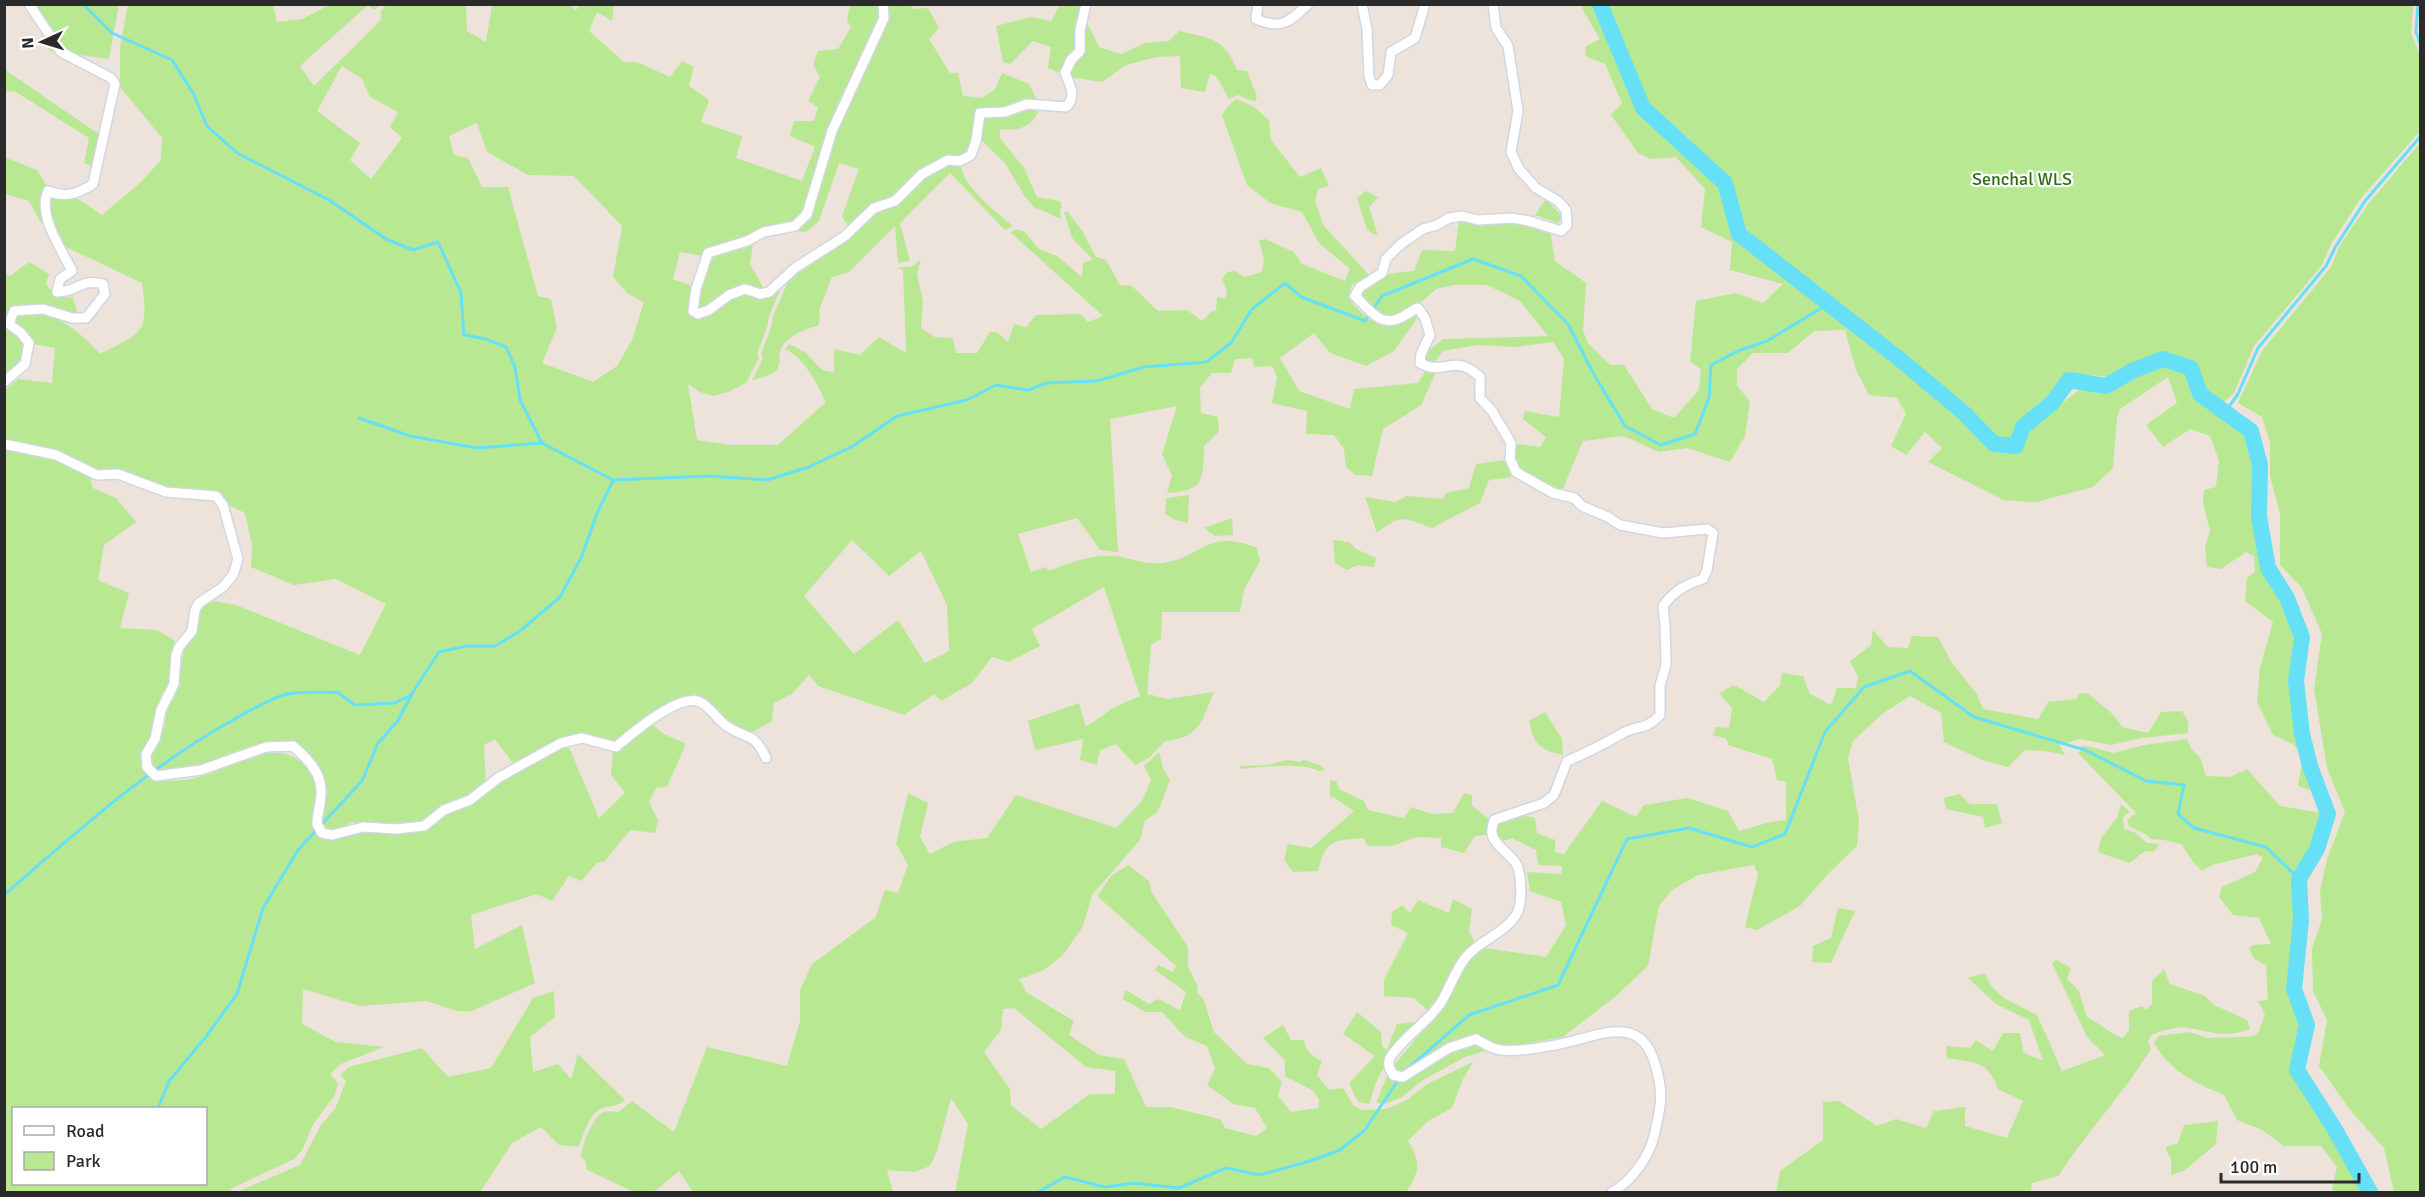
<svg xmlns="http://www.w3.org/2000/svg" width="2425" height="1197" font-family="Signika,sans-serif">
<rect width="100%" height="100%" fill="#ede3db"/>
<g fill="#b9e893" fill-rule="evenodd">
<path d="M128,4L273,5L277,22L302,19L329,5H379L375,10L368,5L300,66L314,86L381,20V11L386,5H466L467,31L486,42L492,5H569L576,10L579,5H614L612,21L597,12L589,31L624,62H637L670,77L682,61L694,67L689,86L709,100L701,122L742,136L736,158L802,181L815,147L790,136L794,121H814L818,107L808,101L820,77L813,64L818,51L838,49L851,27L847,20L850,5H880V18L804,213L790,224L755,233L703,256L680,252L673,279L695,287L689,311L695,319C714,315 728,293 747,292C751,292 757,295 761,296L780,284L781,288L769,316L767,328L757,354L759,358L746,383L728,392L713,396L700,392L688,384L697,440L730,445H778L826,402C817,384 804,357 785,349L789,344L805,352L822,370L834,372V349L860,355L879,337L906,353L903,270L896,268L913,266L921,259L917,274L923,301L921,328L935,337L953,338L956,353H977L990,332H997L1008,342L1014,324L1026,327L1036,315L1080,314L1088,322L1103,316L1010,232L1017,229L1025,232L1039,249L1057,256L1082,277L1083,263L1093,260L1072,238L1064,212H1068L1083,232L1096,257L1106,260L1120,285L1132,286L1158,311L1187,310L1202,321L1211,312L1216,311L1217,297L1225,299L1227,290L1222,279L1227,272L1235,271L1244,277L1262,272L1264,259L1259,241L1265,239L1294,252L1302,264L1345,281L1350,269L1319,243L1302,212L1270,203L1247,185L1222,115L1231,103L1237,99L1254,107L1269,120L1271,140L1300,177L1321,168L1329,186L1318,189L1315,202L1324,226L1369,275L1352,285L1348,297C1358,312 1380,333 1400,323C1405,320 1410,315 1416,312L1420,314L1394,351L1366,366L1330,353L1314,333L1280,358L1299,391L1350,409L1354,389L1418,383L1425,372H1436L1421,405L1383,429L1372,476L1355,475L1346,467L1344,449L1334,435L1306,434L1307,411L1272,403L1277,377L1272,366L1254,367L1252,358L1235,359L1231,373H1212L1200,388L1201,413L1218,417L1219,431L1204,446C1203,479 1205,491 1167,493L1172,476L1162,454L1177,406L1110,419L1118,552L1100,550L1077,518L1018,534L1031,572L1046,567L1049,571C1071,562 1091,554 1116,556C1131,558 1145,565 1161,563C1201,559 1207,527 1257,548L1260,561L1244,590L1240,612H1162L1161,639L1151,645L1147,694L1168,699L1214,692C1201,722 1201,737 1165,741L1149,758L1135,765L1116,744L1100,750L1097,765L1080,760L1083,739L1035,750L1028,721L1079,703L1086,727L1113,708L1140,696L1104,587L1032,629L1040,646L1009,662L992,657L972,683L941,701L934,694L904,715L818,686L809,675L793,693L774,703L772,721L751,733L729,725L694,693L646,718L618,741L565,739L544,746L514,765L495,739L484,745L486,783L467,799L421,823L376,826L353,822L329,832L323,830L317,820L326,791L323,778L287,744L250,747L235,755L196,768L158,774L150,765L152,752L165,725L166,709L178,684L184,648L195,635L202,607L212,601L236,605L360,655L386,604L336,579L294,585L251,567L252,545L245,513L227,504L222,494L212,491H187L150,484L99,470L5,439V390L18,379L52,383L55,348L33,344L28,332L15,321L17,314C53,308 77,329 100,354C143,332 149,333 142,283L66,247L55,230L49,212L50,195L78,199L102,215L141,182L161,160L162,138L120,87V47ZM342,66L362,79L370,97L398,112L390,127L402,138L371,179L350,160L360,143L317,111ZM477,123L487,152L528,175L574,176L622,226L613,277L628,294L644,302L632,340L617,366L593,382L542,363L557,328L551,299L538,296L508,187H482L468,158L454,155L449,136ZM852,540L889,576L921,551L947,605L949,651L925,663L898,620L854,654L804,596Z"/>
<polygon points="28,5 119,5 109,59 50,51"/>
<polygon points="887,5 911,5 912,9 928,8 939,28 929,39 950,73 958,73 963,96 982,98 995,89 1002,73 1029,84 1038,102 1003,111 977,112 974,142 968,154 958,159 945,159 893,200 848,226 842,216 859,169 839,163 819,221 806,232 785,230 799,225 835,131 887,19"/>
<polygon points="1060,5 1083,5 1080,8 1077,50 1062,74 1048,68 1051,47 1033,41 1010,64 1003,62 996,26 1031,17 1051,21"/>
<path d="M1580,5H1598L1641,109L1722,184L1738,236L1964,416L1993,447L2018,448L2029,429L2079,390L2107,391L2136,373L2164,361L2189,370L2197,395L2248,432L2257,466L2256,518L2266,570L2285,600L2299,637L2294,681L2298,735L2316,792L2298,786L2303,757L2294,745L2273,735L2257,702L2260,668L2273,622L2245,601L2247,578L2255,571L2254,556L2246,552L2221,569L2207,567L2205,547L2210,531L2203,503L2204,490L2216,487L2219,461L2210,436L2190,429L2163,447L2146,425L2177,403L2168,377L2120,409L2117,418L2113,468L2093,487L2036,502L2003,500L1928,462L1942,448L1925,432L1906,455L1891,446L1906,414L1897,398L1869,395L1856,370L1845,330L1814,331L1788,353H1753L1737,369V385L1750,402L1745,436L1730,462L1687,448L1659,452L1623,436L1583,441L1562,491L1553,489L1519,470L1514,457L1517,444L1540,447L1546,437L1523,419L1525,411L1559,417L1564,359L1553,342L1516,347L1477,345L1443,351L1432,365L1424,362L1426,353L1443,339L1548,336L1520,301L1487,285H1454L1436,289L1419,304L1407,308L1398,317H1381L1359,295C1371,274 1392,273 1414,271L1422,250L1455,251L1459,220L1513,221L1550,231L1555,261L1586,283L1583,331L1588,343L1610,365H1624L1652,409L1674,418L1699,390L1701,369L1690,362L1696,301L1736,293L1763,303L1783,284L1730,270L1732,242L1701,227L1705,189L1676,157L1651,159L1638,153L1611,115L1622,103L1605,64L1585,56L1586,46L1600,39Z"/>
<polygon points="1604,5 2413,5 2411,33 2420,55 2420,131 2361,198 2331,244 2322,265 2254,346 2234,393 2223,403 2204,391 2195,365 2163,354 2110,377 2068,373 2048,401 2019,423 2011,438 1995,438 1969,412 1904,357 1833,299 1742,231 1728,180 1646,105"/>
<path d="M1084,16L1099,47L1121,54L1145,43L1169,41L1179,31C1210,38 1225,38 1237,70L1247,71L1257,96L1255,102L1238,95L1229,99L1216,76L1210,74L1205,92L1181,88L1180,56L1157,57L1126,65L1102,82L1070,77L1067,72L1072,62L1082,54Z"/>
<polygon points="4,69 94,131 100,133 94,167 84,163 89,138 16,92 5,91"/>
<path d="M1040,106C1034,127 1021,131 1000,129V138L1024,168L1037,197L1060,201L1062,207L1060,210L1061,219L1034,207L1025,197L1005,163L982,141L972,156L981,115Z"/>
<polygon points="2420,143 2420,1192 2394,1192 2384,1148 2350,1110 2319,1066 2327,1020 2313,991 2312,949 2322,919 2320,891 2327,859 2345,812 2327,768 2314,689 2322,634 2302,588 2280,565 2280,514 2270,476 2270,442 2262,417 2238,403 2262,351 2331,267 2340,245 2369,203"/>
<polygon points="4,157 37,170 47,186 40,200 46,225 41,223 29,201 5,194"/>
<path d="M961,163C960,185 997,212 1013,226L1005,230L950,173L900,223L910,261L898,263L895,226L849,272L832,277L819,310L820,318L818,326C806,328 786,337 781,349C778,356 782,366 775,372C769,376 759,378 752,381L763,358L761,354L771,328L773,316L786,286L783,279L875,209L896,202L937,166Z"/>
<polygon points="1366,191 1378,197 1369,207 1378,236 1367,230 1357,198"/>
<polygon points="1546,199 1562,216 1558,223 1535,215"/>
<polygon points="753,244 750,264 764,289 759,291 746,287 699,311 696,309 711,254"/>
<path d="M29,262L49,274L46,284C54,294 60,299 73,297L78,315L43,305L12,308L7,325C30,344 27,357 5,375V274L10,276Z"/>
<path d="M5,449L60,460L89,474L93,488L116,498L136,522L104,545L98,580L129,593L120,628L157,630L175,641L173,672L148,742L143,768L152,781C171,781 188,781 206,775C220,771 231,762 244,758C272,749 300,749 314,779C321,794 310,814 315,833L330,840L363,832H410L429,827L446,813L474,803L499,781L524,770L549,752L568,745L599,818L625,793L611,775L613,752L650,723L664,734L686,744L667,787L656,788L649,802L658,820L655,833L630,830L605,861L597,863L581,881L569,876L552,901L537,894L471,915L475,949L522,925L535,983L472,1011H457L426,1001L360,1006L303,989L302,1024L336,1042L384,1047L341,1064L330,1074L338,1083L335,1095L314,1123L302,1150L294,1159L230,1189L234,1192H5ZM14,1108H206V1184H14Z"/>
<path d="M1506,460L1513,477L1489,480L1480,503L1432,528C1404,518 1401,513 1377,533L1365,497L1395,502L1407,496L1443,499L1446,493L1469,488L1476,464Z"/>
<polygon points="1189,495 1188,523 1175,520 1165,514 1166,498"/>
<polygon points="1232,518 1233,535 1215,536 1204,528"/>
<polygon points="1333,540 1349,542 1356,549 1376,558 1374,567 1358,565 1347,570 1335,563"/>
<path d="M1873,630L1888,647L1908,648L1912,636L1938,637L1952,663L1977,694L1983,709L2038,719L2048,702L2076,699L2079,693L2089,694C2103,708 2111,709 2122,727L2148,733L2161,712L2182,711L2188,721V733L2142,738L2111,745L2080,739L2059,745L2065,755L2045,751L2025,750L2008,767L1982,760L1944,742L1941,713L1910,696L1882,714L1853,741L1848,758L1859,821L1857,846L1828,874L1800,906L1757,930L1745,927L1758,874L1754,865L1698,875L1672,890L1659,906L1648,966L1616,996L1563,1037L1484,1051L1465,1057L1423,1080L1402,1097L1385,1104L1376,1103L1389,1071L1445,1004L1469,959L1484,948L1546,957L1566,925L1561,902L1530,891L1527,872L1561,874L1562,866L1538,865L1536,850L1512,838L1500,842L1494,832L1498,821L1516,814L1535,818L1537,833L1555,840V852L1564,854L1602,801L1636,817L1644,805L1688,798L1728,811L1739,831L1770,822L1786,820V782L1777,780L1772,759L1728,745L1727,739L1713,735L1716,727L1729,728L1732,708L1719,693L1734,685L1764,702L1780,685L1782,673L1803,676L1810,694L1831,705L1837,688H1856L1858,677L1850,661L1871,645Z"/>
<path d="M1545,712L1562,739L1563,755C1540,750 1533,744 1529,721Z"/>
<path d="M2187,739L2192,750L2200,757L2206,776L2230,777L2247,769L2280,806L2322,813L2313,847L2295,879L2298,920L2291,990L2304,1025L2293,1070L2331,1130L2365,1192H2339L2332,1190L2337,1167L2321,1146H2284L2262,1130L2237,1120L2224,1095C2195,1083 2170,1071 2154,1043L2158,1036L2190,1032L2207,1038L2244,1037L2257,1035L2265,1015L2258,1001L2268,1000L2266,965L2254,959L2249,948L2253,945L2271,944L2259,918L2233,915L2219,897L2222,887L2255,872L2263,858L2257,854L2212,865L2202,871L2194,863L2181,844L2164,840L2150,839L2147,835L2129,826L2127,820L2136,813L2078,753L2083,745L2114,753L2144,745Z"/>
<path d="M1159,752L1163,768L1170,780L1158,811L1145,821L1140,840L1092,895L1083,926L1063,955L1044,970L1018,980L1022,983L1026,992L1074,1021L1069,1035L1099,1055L1124,1059L1146,1107H1170L1220,1119L1225,1128L1256,1136L1267,1128L1255,1108L1233,1104L1207,1085L1215,1069L1207,1046L1185,1037L1162,1012H1146L1122,999L1126,990L1149,1004L1158,999L1180,1010L1186,992L1155,970L1158,965L1173,972L1176,966L1097,896L1112,875L1128,865L1149,881L1152,893L1188,947V967L1197,985L1198,994L1203,998L1214,1032L1247,1064L1269,1068L1282,1082L1278,1096L1291,1112L1318,1108L1319,1099L1312,1090L1285,1076V1060L1263,1038L1283,1025L1291,1040H1304C1304,1049 1314,1058 1322,1061L1317,1075L1329,1090L1343,1088L1354,1106L1363,1110L1386,1109L1407,1100L1427,1084L1473,1062L1462,1081L1452,1108L1428,1121L1408,1141C1421,1162 1420,1172 1406,1192H955L968,1124L951,1098L937,1151L930,1166L915,1172L887,1170L893,1192H693L679,1171L654,1192H634L587,1170L585,1160L581,1157C582,1145 590,1125 599,1115C604,1110 611,1111 618,1112L632,1101L674,1132L707,1047L787,1066L800,1021V990L812,964L875,918L885,890L898,893L908,865L896,844L908,793L928,803L920,837L930,854L953,842L987,838L1016,795L1116,828L1142,801L1151,780L1144,766ZM1014,1008L1086,1067L1115,1071V1094H1090L1041,1129L1011,1105L1010,1089L984,1052L1001,1030L1003,1009Z"/>
<path d="M1287,760L1300,762L1304,760L1319,765L1325,770L1318,771C1304,762 1258,767 1241,769L1240,766L1269,765Z"/>
<path d="M1330,780L1336,781L1339,789L1364,801L1368,810L1404,818L1411,807L1432,814L1453,813L1464,793L1472,795V806L1492,821L1487,835L1475,836L1464,853L1441,847V838L1416,837L1392,846H1368L1363,838C1332,841 1326,839 1318,871L1293,872L1284,860L1288,844L1311,848L1354,811L1335,798L1330,797Z"/>
<polygon points="1959,794 1970,804 1997,804 2002,823 1985,828 1983,817 1946,809 1944,798"/>
<polygon points="2121,804 2130,812 2123,817 2124,829 2136,833 2147,843 2159,844 2154,852 2145,851 2129,863 2098,852 2101,838 2117,818"/>
<polygon points="1453,899 1472,909 1469,931 1476,944 1439,1001 1428,1011 1414,998 1384,996 1384,980 1408,933 1391,925 1392,912 1402,905 1410,913 1418,900 1449,913"/>
<polygon points="1838,908 1855,911 1831,963 1812,962 1813,946 1831,938"/>
<path d="M2056,960L2071,968L2067,979L2079,991L2087,1017C2100,1023 2111,1035 2123,1038L2129,1030V1011L2142,1006L2146,1010L2152,1004V981L2164,969L2170,984L2205,996L2214,1005L2247,1020L2250,1029C2226,1039 2211,1031 2188,1028C2176,1026 2163,1031 2151,1035L2148,1042L2151,1049C2123,1094 2087,1132 2058,1176L2032,1183L2031,1192H1776L1780,1171L1823,1140V1102L1839,1101L1877,1126L1896,1119L1926,1128L1934,1111L1965,1107V1126L2007,1138L2023,1101L1998,1089C1988,1060 1974,1063 1947,1058L1946,1046L1970,1048L1976,1040L1993,1051L2003,1033H2020L2023,1052L2043,1061L2029,1020L1996,1004L1968,978L1985,973L1991,986L2004,998L2037,1015L2062,1071L2105,1055L2087,1037L2052,963Z"/>
<path d="M554,991L555,1017L530,1037L533,1072L558,1064L571,1079L578,1054L625,1100C617,1107 612,1105 603,1108C589,1112 584,1135 578,1147L559,1145L541,1127L512,1143L481,1191L482,1192H241L239,1191L300,1165L321,1125L335,1109L346,1081L340,1075L349,1067L422,1048L448,1077L491,1068L533,998Z"/>
<path d="M1357,1012L1381,1032L1382,1046L1387,1050L1397,1024L1423,1021C1400,1052 1377,1064 1370,1104L1358,1102L1349,1083L1375,1056L1343,1034Z"/>
<polygon points="2218,1121 2216,1144 2184,1171 2171,1175 2171,1159 2165,1147 2178,1143 2184,1125"/>
</g>
<g fill="none" stroke-linecap="round" stroke-linejoin="round">
<g stroke="#66e0f7" stroke-width="3">
<polyline points="83,4 112,33 172,60 193,93 207,126 237,153 329,200 386,239 413,250 438,242 461,293 464,335 486,339 506,347 515,367 520,400 542,443"/>
<polyline points="2418,4 2416,32 2420,43"/>
<polyline points="2225,412 2238,394 2258,348 2326,266 2336,246 2365,201 2420,137"/>
<polyline points="359,418 410,436 477,448 542,443 613,480 709,476 767,480 809,467 853,446 897,416 967,400 996,385 1028,390 1047,383 1097,381 1144,367 1206,362 1231,343 1252,309 1285,283 1301,297 1365,321 1382,296 1473,259 1521,276 1568,324 1593,373 1625,426 1661,445 1695,434 1709,398 1711,365 1738,351 1767,341 1830,303"/>
<path d="M4,895C77,832 148,767 233,720C249,711 269,699 287,694C302,691 321,693 337,692L355,705L395,703L411,695L439,652L467,646H495L520,631L560,597L582,556L597,513L613,481"/>
<polyline points="1404,1072 1469,1015 1558,985 1627,839 1689,828 1752,847 1785,834 1825,732 1864,687 1910,671 1974,717 2085,750 2146,781 2184,785 2178,814 2194,828 2266,847 2299,879"/>
<polyline points="158,1108 169,1081 205,1038 237,994 263,908 298,850 362,781 378,743 397,722 411,696"/>
<polyline points="1038,1192 1065,1177 1105,1187 1134,1183 1179,1188 1226,1168 1260,1175 1310,1161 1340,1150 1364,1131 1399,1079"/>
</g>
<polyline stroke="#66e0f7" stroke-width="16" points="1600,4 1643,108 1725,183 1739,234 1902,361 1965,414 1994,444 2016,446 2023,427 2052,403 2069,380 2106,386 2134,370 2163,359 2191,368 2200,394 2251,431 2260,465 2259,517 2268,568 2287,598 2302,637 2296,681 2302,734 2310,766 2328,814 2317,849 2299,879 2301,920 2294,989 2307,1025 2297,1070 2334,1128 2370,1192"/>
<defs>
<g id="street">
<path d="M883,4L884,18L832,131L807,214L795,226L764,232L747,241L708,253L696,289L693,311L698,314L709,310L729,295L745,289L760,294L769,292L795,268L845,236L874,208L895,201L922,174L948,160L960,161L971,155L976,141L980,113L1005,112L1027,104L1066,107C1077,97 1070,85 1065,73L1071,60L1080,51V30L1086,4"/>
<path d="M1258,4L1256,19C1281,30 1290,22 1308,4"/>
<polyline points="1362,4 1367,29 1369,77 1372,85 1380,85 1388,75 1391,52 1415,38 1425,4"/>
<path d="M1493,4L1496,28L1508,46L1518,111L1511,152L1519,169L1536,188L1558,201L1566,210L1567,225L1561,231L1529,221L1512,218L1478,220L1462,216L1449,218L1437,225L1423,229L1401,244L1386,259L1382,273L1360,287L1355,296C1368,308 1380,328 1400,318C1406,315 1411,311 1418,308L1425,318L1430,335L1421,354L1420,363C1444,377 1454,352 1480,377V398L1492,411L1511,443L1510,459L1516,472L1553,493L1574,498L1582,506L1608,517L1620,525L1663,533L1707,529L1713,533L1707,570L1703,579C1686,584 1674,591 1663,606L1665,624L1666,665L1660,686V715C1645,731 1637,725 1623,733C1604,744 1587,753 1567,761L1554,795L1544,803L1494,820C1493,824 1491,830 1492,834C1494,844 1508,853 1515,862C1522,871 1523,905 1516,915C1504,934 1482,939 1467,956C1455,969 1450,989 1440,1004C1426,1024 1403,1037 1390,1058C1387,1064 1390,1069 1393,1075L1403,1077L1449,1048L1476,1039C1483,1043 1492,1049 1501,1050C1520,1052 1554,1046 1573,1041C1607,1032 1642,1018 1655,1064C1664,1092 1661,1107 1654,1136C1649,1157 1631,1182 1612,1192"/>
<path d="M4,382L25,364L29,343L21,333L9,324L14,311L43,309L72,318H86L105,294L103,284C82,278 77,292 57,292L60,279L72,271C61,248 37,215 48,191C65,198 78,194 93,184L115,84L111,78L61,52L29,4"/>
<path d="M4,444L56,455L97,475L118,474L166,492L216,496L223,505L238,559L233,575L223,587L199,603L195,610L192,631L179,647L176,655L174,684L161,710L155,739L146,754L147,767L156,776L201,770L266,747L293,746C306,757 321,772 321,790C322,801 317,813 317,824L322,833L332,835L363,827L396,829L424,826L444,810L470,800L498,778L561,743L582,738L616,747C631,734 680,692 700,702C711,707 718,721 728,727C750,741 753,731 766,758"/>
</g>
</defs>
<use href="#street" stroke="#d0d6e4" stroke-width="12"/>
<use href="#street" stroke="#fff" stroke-width="9"/>
</g>
<g text-anchor="middle" stroke-width="4.5" stroke-linejoin="round" paint-order="stroke">
<g font-size="18" fill="#306c15" stroke="#fff">
<text x="2022" y="185">Senchal WLS</text>
</g>
</g>
<rect width="2425" height="1197" fill="none" stroke="#2a2a2a" stroke-width="12"/>
<rect x="12" y="1107" width="195" height="78" fill="#ffffff" stroke="#aaaaaa" stroke-width="1.5"/>
<rect x="24" y="1126" width="30" height="9" fill="#ffffff" stroke="#aaaaaa" stroke-width="1.5"/>
<text x="66" y="1137" font-size="18" fill="#2a2a2a">Road</text>
<rect x="24" y="1152" width="30" height="18" fill="#b9e893" stroke="#aaaaaa" stroke-width="1.5"/>
<text x="66" y="1167" font-size="18" fill="#2a2a2a">Park</text>
<g transform="translate(42 42) rotate(266)" stroke="#ffffff" stroke-width="4.5" paint-order="stroke">
<path d="M0-4.5L10 22L0 15L-10 22Z" fill="#2a2a2a"/>
<text y="-9" font-size="16" font-weight="bold" text-anchor="middle" fill="#2a2a2a">N</text>
</g>
<path d="M2221 1173v9h138v-9" fill="none" stroke="#2a2a2a" stroke-width="3"/>
<text x="2230" y="1173" font-size="18" fill="#2a2a2a" stroke="#ffffff" stroke-width="4.5" paint-order="stroke">100 m</text>
</svg>
